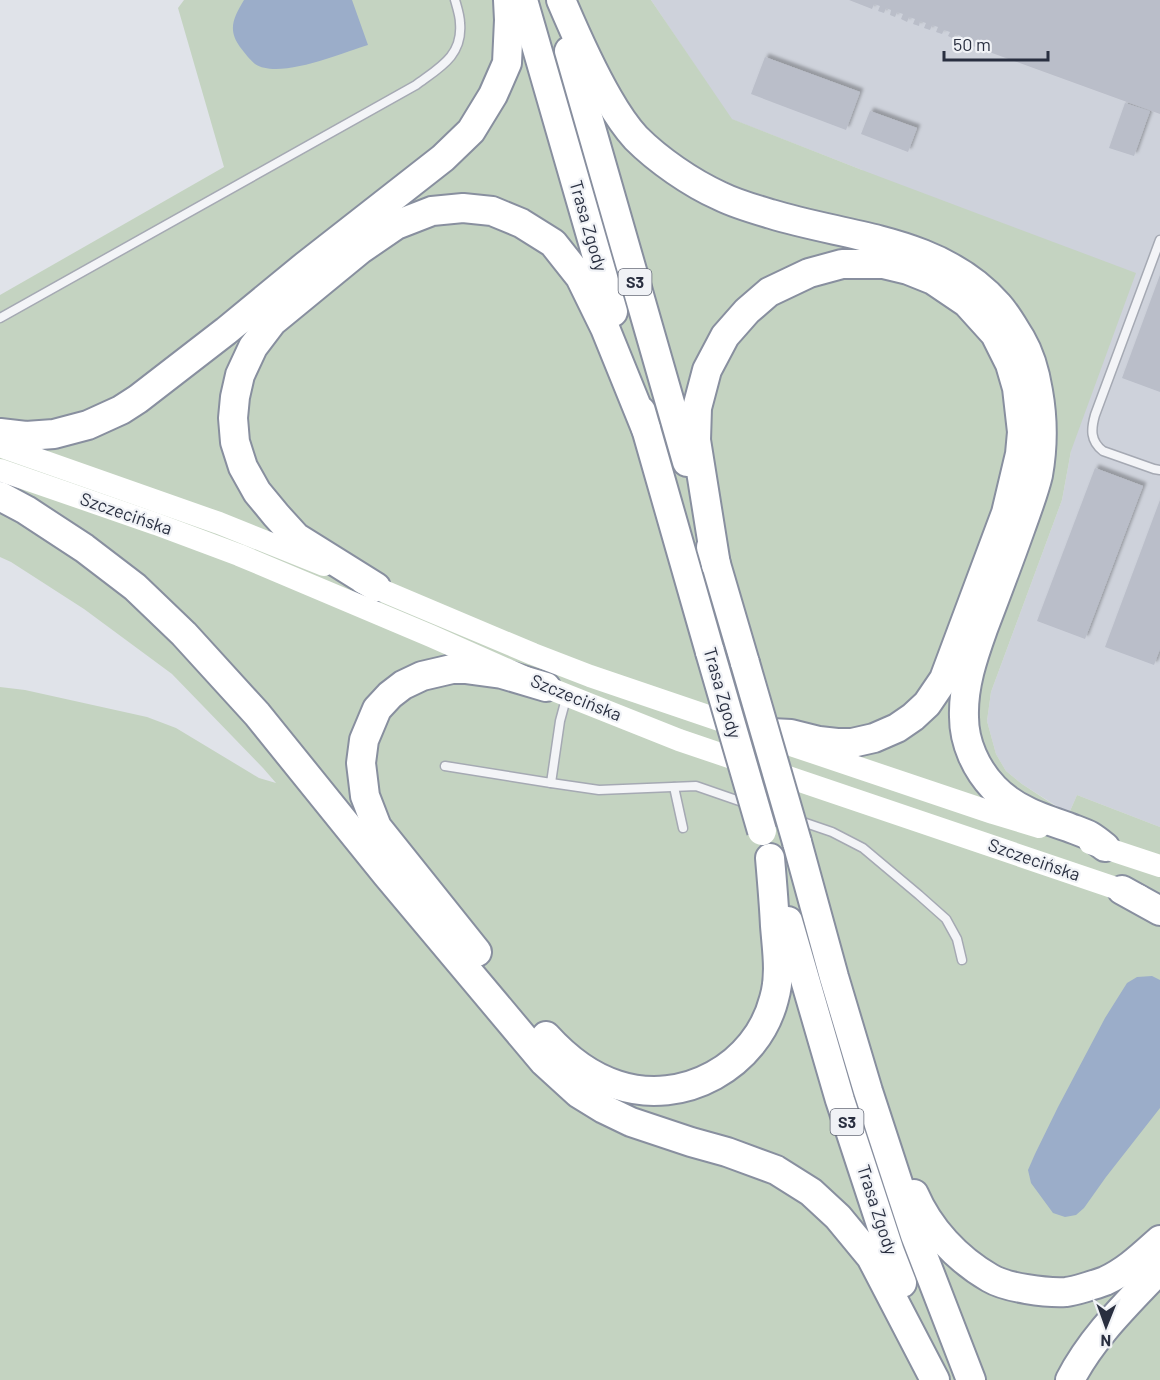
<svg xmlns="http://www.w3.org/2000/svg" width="1160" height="1380" font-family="Barlow,sans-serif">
<defs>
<filter id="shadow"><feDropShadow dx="3.5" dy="-3.5" stdDeviation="1.5" flood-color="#0004"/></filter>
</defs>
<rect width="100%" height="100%" fill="#e0e3e9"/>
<polygon fill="#ced2db" points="651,0 1160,0 1160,827 1077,795 1070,811 1058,807 1022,784 1006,771 996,754 987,721 991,692 1062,500 1071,451 862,170 731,119"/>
<polygon fill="#c4d3c1" points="184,0 651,0 732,119 862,170 1136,273 1071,451 1062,500 991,692 987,721 996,754 1006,771 1022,784 1057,807 1070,811 1077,795 1160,827 1160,1380 0,1380 0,687 25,690 147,717 176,728 259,778 276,783 263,768 172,674 84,609 11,562 0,557 0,295 224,167 178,8"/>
<g fill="#9badc9">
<path d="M244,0H352L368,45C342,53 279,80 255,64C250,60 244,52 240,47C227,29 234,17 244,0Z"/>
<polygon points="1152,976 1160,980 1160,1108 1106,1177 1084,1208 1076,1215 1065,1217 1053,1213 1031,1183 1028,1170 1035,1154 1058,1107 1105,1018 1127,983 1137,977"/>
</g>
<g fill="#babec9" filter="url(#shadow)">
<polygon points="849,0 1160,0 1160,114 959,41 961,36 955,34 954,39 948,36 950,32 944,30 942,34 936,32 938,27 932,25 930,30 924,28 926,23 920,21 919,26 913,24 915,19 909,17 907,22 901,19 903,14 897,12 895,17 890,15 891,10 886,8 884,13 878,11 880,6 874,4 872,9"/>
<polygon points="765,57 860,92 846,130 751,94"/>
<polygon points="1125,103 1150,111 1134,156 1109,148"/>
<polygon points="870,111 917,128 908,152 861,134"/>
<polygon points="1160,275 1160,392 1122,378"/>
<polygon points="1095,468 1143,486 1085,639 1037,621"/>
<polygon points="1160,500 1160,649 1154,665 1105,647"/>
</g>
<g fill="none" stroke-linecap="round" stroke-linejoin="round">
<defs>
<g id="service">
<path d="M1160,240L1095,415C1091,429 1090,441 1103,451L1154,469L1160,470"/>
<path d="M0,318L416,85C439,68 463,56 460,23C460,16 457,7 455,0"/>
<polyline points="445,766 551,783 560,721 567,695"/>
<polyline points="551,783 599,790 696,786 748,804"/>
<polyline points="674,787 683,828"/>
<polyline points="797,820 832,832 863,848 919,895 946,919 957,939 962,960"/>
</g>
<g id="motorway">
<polyline points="523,0 613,312"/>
<path d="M561,0C575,33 590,67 608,98C616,112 625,126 636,138C658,160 691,183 720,196C736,204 754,209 771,214C849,238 940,239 998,305C1007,315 1014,328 1021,339C1031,356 1035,372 1038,391C1043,419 1043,447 1038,475C1034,492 1027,510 1021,527C1009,561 996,595 983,629C973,657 963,686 964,717C964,743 976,769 994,788C1014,809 1041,818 1068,827C1075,830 1083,832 1090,836C1095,839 1100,843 1105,847"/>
<polyline points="569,51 687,462"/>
<polyline points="641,411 710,652"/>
<polyline points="0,433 26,436 54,434 88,425 121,410 138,399 226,331 305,266 443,158 471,131 493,95 507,63 509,20 508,0"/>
<polyline points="0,496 26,510 84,548 135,587 184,634 257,714 387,875 544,1062 578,1093 604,1109 631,1122 691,1142 727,1152 776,1170 811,1192 838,1217 871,1257 935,1380"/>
<polyline points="711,547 745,663"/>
<polyline points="716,565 696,440 697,408 707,370 725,336 747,311 769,292 809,273 842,264 883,264 908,270 933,280 967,303 995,334 1010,364 1017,388 1022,432 1020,454 1006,513 944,679 927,704 913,717 897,728 874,738 852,743 837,743 819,741 791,734 754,732"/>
<polyline points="376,587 296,537 276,515 257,492 243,467 235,442 233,418 235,397 240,375 253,347 272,322 361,249 396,225 432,211 463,208 492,211 521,223 553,243 580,277 605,328 646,429"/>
<polyline points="797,842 834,977 868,1091 915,1235 971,1380"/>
<polyline points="1122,890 1160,911"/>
<polyline points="788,921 840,1100 890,1252 902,1283"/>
<polyline points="477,952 377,827 365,796 361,763 364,740 377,709 390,695 403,685 422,676 452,669 465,669 502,674 546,687"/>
<path d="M546,1036C566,1058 588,1076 617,1085C683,1107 757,1066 774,999C781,975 777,951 775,926C774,904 772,881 770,858"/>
<path d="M914,1194C929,1229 957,1259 990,1278C1007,1288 1046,1293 1066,1292C1075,1291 1097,1284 1105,1281C1127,1271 1143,1255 1160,1240"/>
<path d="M1070,1380C1092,1337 1127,1304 1160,1269"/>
</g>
</defs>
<use href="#service" stroke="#a5a9b3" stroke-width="11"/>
<use href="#motorway" stroke="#888f9f" stroke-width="32"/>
<use href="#service" stroke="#f3f4f7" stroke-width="8"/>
<g stroke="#fff" stroke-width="22">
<polyline points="0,446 219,523 324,565"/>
<polyline points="0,470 156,524 239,555 431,636 546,687 679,740 1139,896"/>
<polyline points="362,582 533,654 590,676 743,728"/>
<polyline points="794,746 993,813 1039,827"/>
<polyline points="1090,843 1160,866"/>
</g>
<use href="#motorway" stroke="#fff" stroke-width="28"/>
<defs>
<g id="motorway-bridge">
<polyline points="710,652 762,831"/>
<polyline points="745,663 797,842"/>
</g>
</defs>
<use href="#motorway-bridge" stroke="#888f9f" stroke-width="32" stroke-linecap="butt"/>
<use href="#motorway-bridge" stroke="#fff" stroke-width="28"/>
</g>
<g text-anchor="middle" stroke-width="4.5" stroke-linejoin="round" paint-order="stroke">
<g fill="#f0f2f6" stroke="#656a77" stroke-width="1.5">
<rect x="618.5" y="269" width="33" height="26" rx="4.5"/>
<rect x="830.5" y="1109" width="33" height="26" rx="4.5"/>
</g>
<g font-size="16" font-weight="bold" fill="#292f40">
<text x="635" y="288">S3</text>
<text x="847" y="1128">S3</text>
</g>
<g font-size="18" fill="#292f40" stroke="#f0f2f6">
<text transform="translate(588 226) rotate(74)" y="6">Trasa Zgody</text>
<text transform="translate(126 514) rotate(19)" y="6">Szczecińska</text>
<text transform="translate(722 693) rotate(74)" y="6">Trasa Zgody</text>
<text transform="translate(576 698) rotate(22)" y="6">Szczecińska</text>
<text transform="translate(1034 860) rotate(19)" y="6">Szczecińska</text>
<text transform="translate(877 1210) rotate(72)" y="6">Trasa Zgody</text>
</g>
</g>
<g transform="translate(1106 1326) rotate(181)" stroke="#f0f2f6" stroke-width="4.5" paint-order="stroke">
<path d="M0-4.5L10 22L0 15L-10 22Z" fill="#292f40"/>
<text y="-9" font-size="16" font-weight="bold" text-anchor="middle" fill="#292f40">N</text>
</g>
<path d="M944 51v9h104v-9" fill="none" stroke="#292f40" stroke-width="3"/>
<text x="953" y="51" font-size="18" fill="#292f40" stroke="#f0f2f6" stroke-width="4.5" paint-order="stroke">50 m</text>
</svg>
